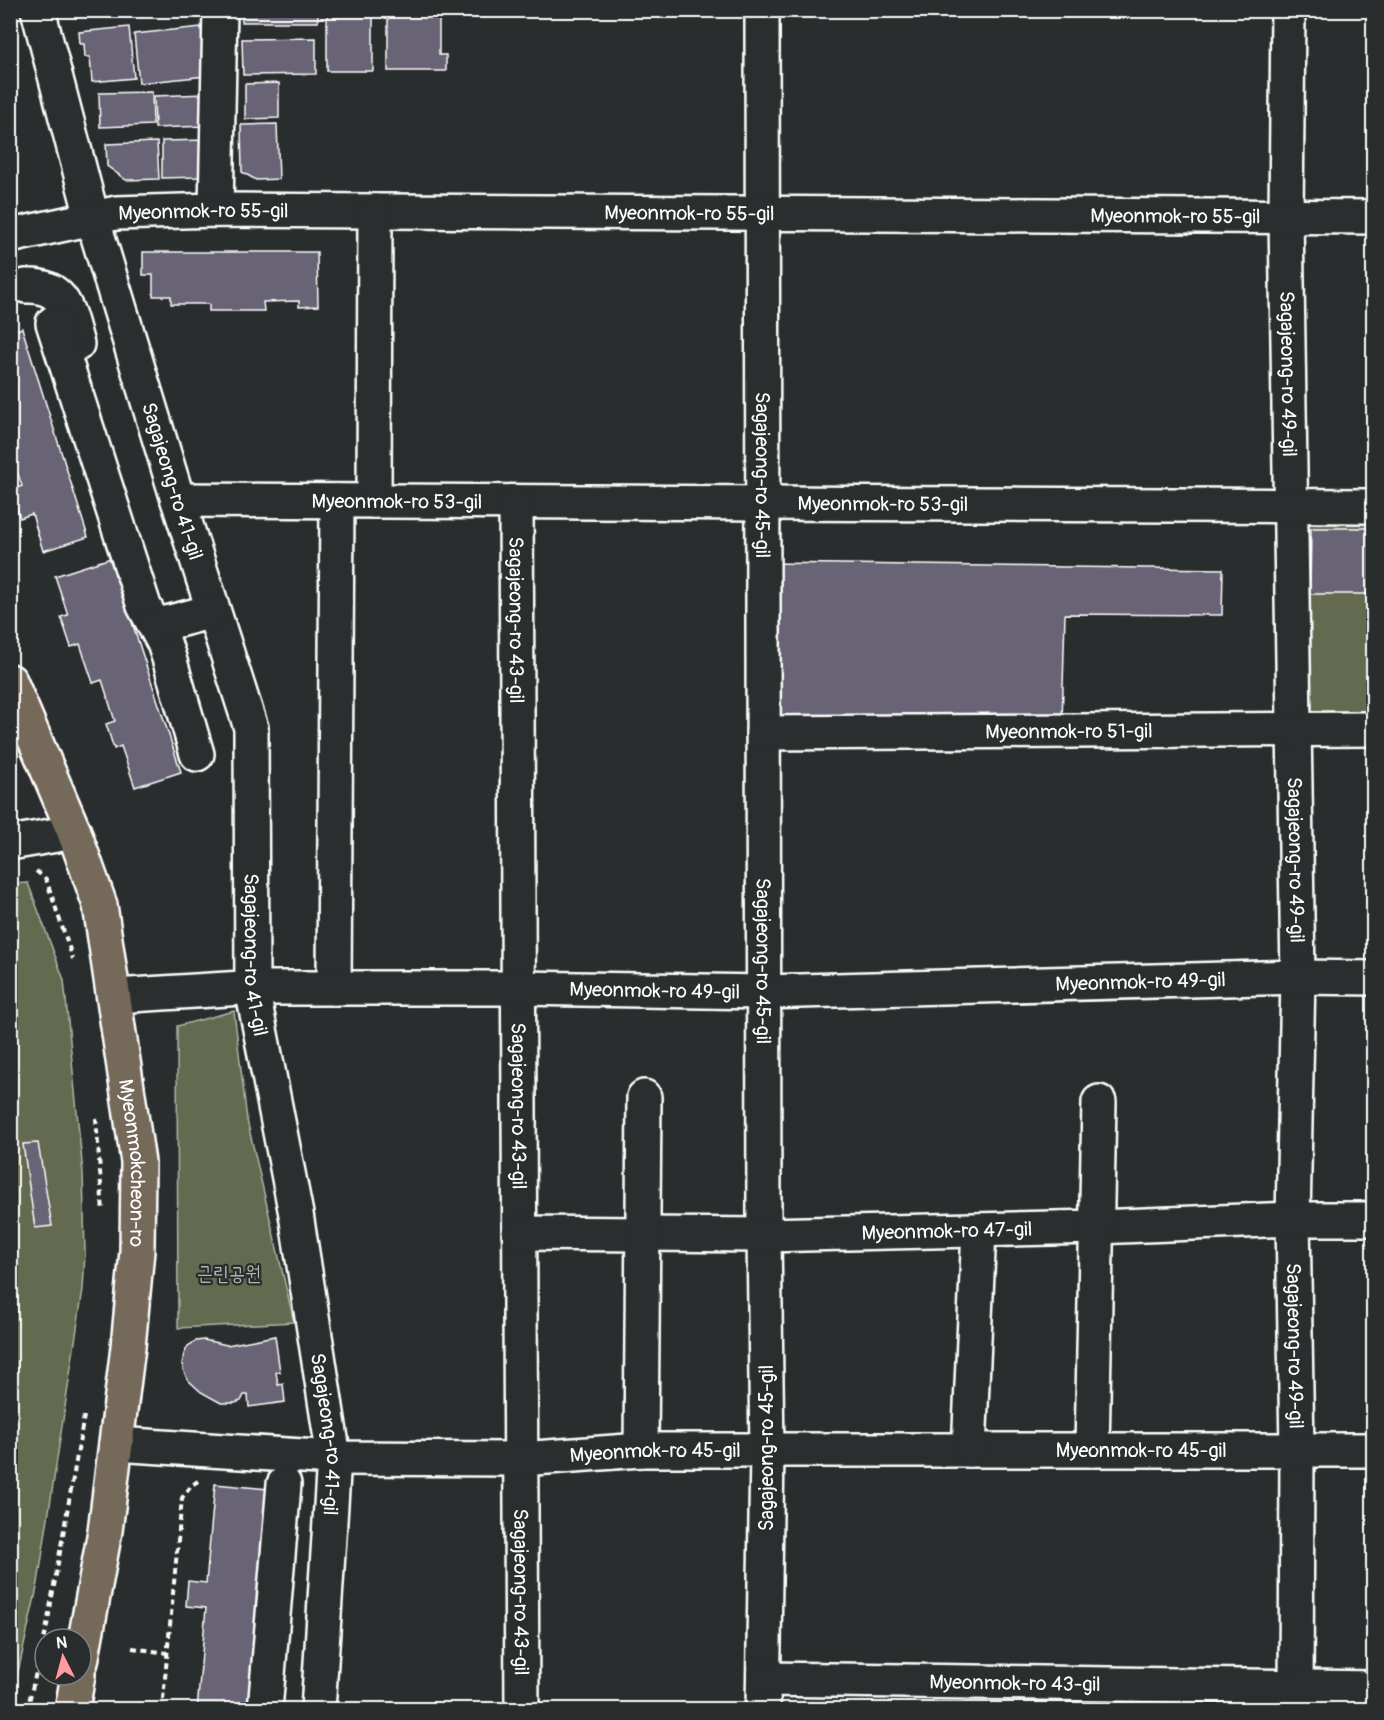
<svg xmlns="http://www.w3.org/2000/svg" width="1384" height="1720" font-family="Pangolin,'Poor Story',sans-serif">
<rect width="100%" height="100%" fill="#2a2d2e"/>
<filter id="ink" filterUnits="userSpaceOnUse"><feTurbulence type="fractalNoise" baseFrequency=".0167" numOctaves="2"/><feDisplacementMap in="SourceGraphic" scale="12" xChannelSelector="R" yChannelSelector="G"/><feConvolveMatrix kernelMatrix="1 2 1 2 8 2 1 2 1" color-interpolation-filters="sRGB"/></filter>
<g filter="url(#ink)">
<g fill="#646b50" stroke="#b2b5a8" stroke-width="1.5">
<polygon points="1305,516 1373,516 1373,716 1305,717"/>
<polygon points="28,883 64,980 83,1173 85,1253 83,1289 38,1583 11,1703 10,884"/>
<polygon points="234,1011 247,1120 294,1322 178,1328 177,1026"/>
</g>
<g fill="#686375" stroke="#fff" stroke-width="1.5">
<rect x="242" y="10" width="76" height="12"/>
<rect x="327" y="10" width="46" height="61"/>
<polygon points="388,10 439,10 439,55 446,55 446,71 388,71"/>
<polygon points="129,27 134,78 92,82 90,57 85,57 84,44 80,44 79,32"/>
<polygon points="201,27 206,76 139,83 134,34"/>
<polygon points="316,38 316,74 243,75 242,39"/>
<polygon points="279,83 279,118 245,119 245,84"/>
<polygon points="152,92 153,125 100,127 99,93"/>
<polygon points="205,94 206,126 155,128 154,96"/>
<polygon points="277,124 279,179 256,180 242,172 241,125"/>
<polygon points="209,140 210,166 200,177 162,178 162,141"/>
<polygon points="157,142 159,179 126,180 107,166 106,144"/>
<polygon points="143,252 317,252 318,306 299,307 299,301 263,302 264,311 209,311 209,304 171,304 171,296 153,296 153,275 143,275"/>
<polygon points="22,328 88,537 43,551 32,514 20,518 11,490 22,486 10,450 10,332"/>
<polygon points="1311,528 1374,528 1374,594 1310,594"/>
<polygon points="111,558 181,772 135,787 121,746 114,749 106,724 115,721 102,680 93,683 80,644 71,647 61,617 68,615 55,576"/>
<polygon points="768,563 1223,569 1222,615 1065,614 1062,725 767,722"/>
<polygon points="38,1143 52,1226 35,1228 23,1144"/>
<polygon points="275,1336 280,1372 276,1372 278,1385 283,1384 285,1402 249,1407 248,1395 244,1395 241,1401 235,1403 221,1403 201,1392 188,1380 184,1372 182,1364 184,1354 188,1346 196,1341 204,1340 227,1345"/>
<polygon points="215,1484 268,1489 248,1710 197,1710 206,1608 186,1606 188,1581 206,1583"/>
<polygon points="1322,1697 1357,1698 1357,1710 1312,1710"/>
<rect x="1362" y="1698" width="12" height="12"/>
</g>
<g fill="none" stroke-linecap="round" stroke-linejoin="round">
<defs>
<g id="minor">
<path id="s1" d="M38,10L92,217L178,500L251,728L252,988L296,1214L334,1458L318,1710"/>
<path id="s2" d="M762,10L764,1235L767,1452L763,1710"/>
<path id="s3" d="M1288,10L1286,217L1298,977L1293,1219L1297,1449L1296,1710"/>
<polyline points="216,210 220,10"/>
<path id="s4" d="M10,236L116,213L216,210L1374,217"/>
<path d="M26,286C66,284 68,314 77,344"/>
<polyline points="53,323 144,606 164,643 169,658 197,754"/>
<path id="s5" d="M178,500L1374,506"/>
<polyline points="374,501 375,211"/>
<path id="s6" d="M516,502L522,1710"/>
<polyline points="155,626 213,611"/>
<path id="s7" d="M763,733L1374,729"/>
<polyline points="10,843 74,832"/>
<polyline points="334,988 337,501"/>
<path id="s8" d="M115,996L243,988H518L764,992L1298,977L1374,978"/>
<path id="s9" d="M519,1233L764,1235L1097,1227L1293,1219H1374"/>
<path id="s10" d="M116,1444L334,1458L521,1459L641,1450H1374"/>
<polyline points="641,1450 644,1097"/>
<polyline points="969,1450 979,1230"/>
<polyline points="1092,1450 1099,1102"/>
<path id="s11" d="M765,1679L1374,1688"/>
<polyline points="265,1710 284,1484"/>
</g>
<g id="major">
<path id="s12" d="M10,681L74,832L100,905L138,1162L137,1251L128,1347L105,1531L81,1662"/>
<polyline points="72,1710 78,1675"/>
</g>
</defs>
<use href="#minor" stroke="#fff" stroke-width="38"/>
<use href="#major" stroke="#fff" stroke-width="38"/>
<g stroke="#fff" stroke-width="4" stroke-dasharray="6 4.5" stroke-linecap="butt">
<polyline points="36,871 46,879 73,959"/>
<polyline points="96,1118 103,1212"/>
<polyline points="132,1648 167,1653"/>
<polyline points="27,1710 46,1631 84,1416"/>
<polyline points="162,1710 182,1498 192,1485 198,1481"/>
</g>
<use href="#minor" stroke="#2a2d2e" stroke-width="33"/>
<use href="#major" stroke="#746a5a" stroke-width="33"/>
</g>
</g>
<g text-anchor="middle" stroke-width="4.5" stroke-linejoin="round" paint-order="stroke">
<g font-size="20" fill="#fff" stroke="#2a2d2e">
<text dy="7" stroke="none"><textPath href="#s4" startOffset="196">Myeonmok-ro 55-gil</textPath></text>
<text dy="7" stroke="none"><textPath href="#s4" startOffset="682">Myeonmok-ro 55-gil</textPath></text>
<text dy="7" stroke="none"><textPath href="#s4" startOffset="1168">Myeonmok-ro 55-gil</textPath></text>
<text dy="7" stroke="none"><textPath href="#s3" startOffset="364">Sagajeong-ro 49-gil</textPath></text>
<text dy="7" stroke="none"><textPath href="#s2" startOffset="465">Sagajeong-ro 45-gil</textPath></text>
<text dy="7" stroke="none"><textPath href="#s1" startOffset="490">Sagajeong-ro 41-gil</textPath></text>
<text dy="7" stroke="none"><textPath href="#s5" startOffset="219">Myeonmok-ro 53-gil</textPath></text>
<text dy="7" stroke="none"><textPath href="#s5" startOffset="705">Myeonmok-ro 53-gil</textPath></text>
<text dy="7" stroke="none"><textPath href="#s6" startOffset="118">Sagajeong-ro 43-gil</textPath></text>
<text dy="7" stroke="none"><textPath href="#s7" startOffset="306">Myeonmok-ro 51-gil</textPath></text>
<text dy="7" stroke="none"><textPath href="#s3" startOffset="850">Sagajeong-ro 49-gil</textPath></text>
<text dy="7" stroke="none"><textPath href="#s1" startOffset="976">Sagajeong-ro 41-gil</textPath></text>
<text dy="7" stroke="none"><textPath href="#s2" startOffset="951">Sagajeong-ro 45-gil</textPath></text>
<text dy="7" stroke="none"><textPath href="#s8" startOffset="1026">Myeonmok-ro 49-gil</textPath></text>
<text dy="7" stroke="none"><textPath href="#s8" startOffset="540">Myeonmok-ro 49-gil</textPath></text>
<text dy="7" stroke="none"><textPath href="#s6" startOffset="604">Sagajeong-ro 43-gil</textPath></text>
<text dy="7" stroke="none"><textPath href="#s12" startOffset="502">Myeonmokcheon-ro</textPath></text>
<text dy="7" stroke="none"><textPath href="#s9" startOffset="428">Myeonmok-ro 47-gil</textPath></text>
<text dy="7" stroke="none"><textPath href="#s3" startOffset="1336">Sagajeong-ro 49-gil</textPath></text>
<text dy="7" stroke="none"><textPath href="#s1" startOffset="1462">Sagajeong-ro 41-gil</textPath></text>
<text transform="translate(766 1448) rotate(-90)" y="7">Sagajeong-ro 45-gil</text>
<text dy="7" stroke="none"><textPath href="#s10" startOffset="1026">Myeonmok-ro 45-gil</textPath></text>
<text dy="7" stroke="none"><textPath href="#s10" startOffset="540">Myeonmok-ro 45-gil</textPath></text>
<text dy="7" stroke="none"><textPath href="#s6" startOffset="1090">Sagajeong-ro 43-gil</textPath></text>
<text dy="7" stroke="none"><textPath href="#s11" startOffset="250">Myeonmok-ro 43-gil</textPath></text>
</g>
<g font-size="20" fill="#b2b5a8" stroke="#2a2d2e">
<text x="229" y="1280">근린공원</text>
</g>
</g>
<rect width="1384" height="1720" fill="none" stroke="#2a2d2e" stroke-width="36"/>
<rect x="18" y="18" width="1348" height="1684" fill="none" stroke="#fff" stroke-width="2" filter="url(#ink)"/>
<g transform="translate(63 1657) rotate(354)"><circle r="28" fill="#2a2d2e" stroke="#7f8182" stroke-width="1.5"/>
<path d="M0-4.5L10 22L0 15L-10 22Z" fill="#ff9aa2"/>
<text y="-9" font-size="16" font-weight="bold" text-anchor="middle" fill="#ffffff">N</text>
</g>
</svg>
